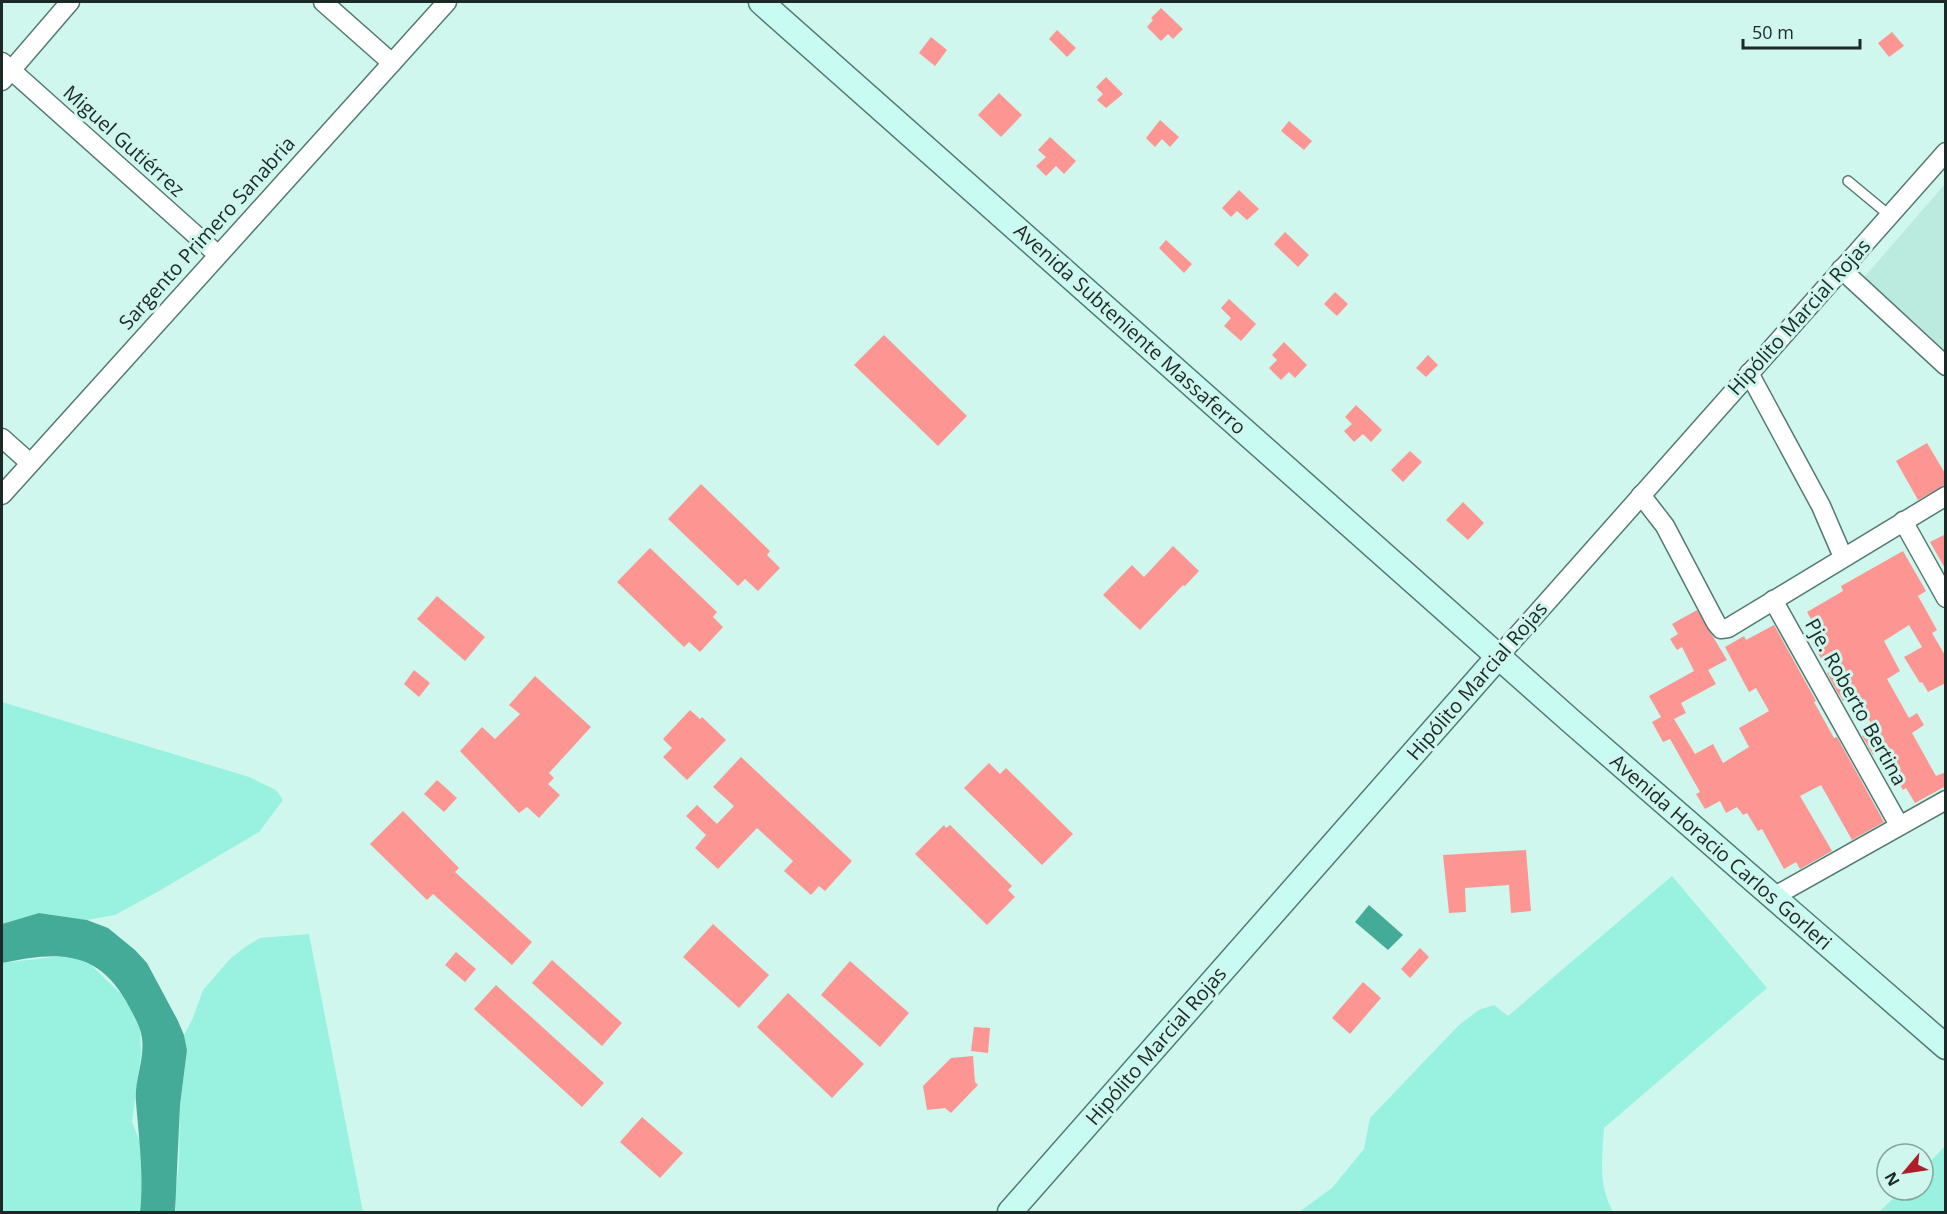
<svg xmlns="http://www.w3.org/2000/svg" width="1947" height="1214" font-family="'Open Sans',sans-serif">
<rect width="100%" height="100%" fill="#cff7ed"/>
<polygon fill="#bbebdf" points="1945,184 1945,359 1861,281"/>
<g fill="#98f2df">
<polygon points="2,702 249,777 276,790 283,800 259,832 159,891 115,915 87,920 39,913 2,924"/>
<path d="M1672,876L1767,988L1604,1128C1602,1160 1598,1184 1613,1212H1299L1332,1188L1364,1149L1370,1118L1459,1025L1479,1010L1494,1005L1508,1016Z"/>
<polygon points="309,934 363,1212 176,1212 175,1197 179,1163 180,1105 187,1050 184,1035 193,1018 203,990 230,959 245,947 260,938"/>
<polygon points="62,956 76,958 90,964 123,996 140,1026 141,1054 132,1122 140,1142 142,1185 140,1212 2,1212 2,963"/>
<polygon points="1945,1146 1945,1212 1879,1212 1902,1190 1923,1190 1923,1169"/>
</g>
<g fill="#44ab98">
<polygon points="1369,905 1403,935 1388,950 1355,922"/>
<path d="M39,913L87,920L108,928L135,950L147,963L178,1021L184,1035L187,1050L180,1105L175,1212H140C144,1175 139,1139 136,1102C134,1081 145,1059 142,1038C140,1024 132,1013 126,1001C96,948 54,952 2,963V924Z"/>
</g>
<g fill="#fd9692">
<polygon points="1161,8 1183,29 1173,39 1168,34 1161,41 1147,27 1153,20 1151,18"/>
<polygon points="1057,30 1076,48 1067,57 1049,39"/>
<polygon points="1892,32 1904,46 1889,57 1878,43"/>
<polygon points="931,37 947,50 935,66 919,53"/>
<polygon points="1106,77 1123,94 1106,108 1097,100 1103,94 1096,87"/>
<polygon points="999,93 1022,115 1001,137 978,115"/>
<polygon points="1160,120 1179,137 1170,147 1162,139 1155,147 1146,138"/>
<polygon points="1289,121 1312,141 1304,150 1281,131"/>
<polygon points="1050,137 1076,161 1064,174 1056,166 1046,176 1036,166 1046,157 1038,150"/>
<polygon points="1239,190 1259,209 1247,220 1237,211 1231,217 1222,208"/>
<polygon points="1285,232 1309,255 1298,267 1274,244"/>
<polygon points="1166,240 1192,264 1184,273 1159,248"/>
<polygon points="1335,292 1348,304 1337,316 1324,304"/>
<polygon points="1229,299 1256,324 1241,341 1224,326 1231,318 1221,308"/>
<polygon points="884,335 967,416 938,446 854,365"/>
<polygon points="1284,342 1307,365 1295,378 1289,372 1281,380 1269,368 1277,360 1272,355"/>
<polygon points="1428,355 1438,365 1426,377 1416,368"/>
<polygon points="1356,405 1382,430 1371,442 1363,434 1354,442 1344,431 1352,424 1345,417"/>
<polygon points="1927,443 1946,475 1946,485 1918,500 1896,461"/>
<polygon points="1410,451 1422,462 1403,482 1391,470"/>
<polygon points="701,484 770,551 767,555 780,568 758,591 745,579 738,586 668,519"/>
<polygon points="1463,502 1484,523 1468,540 1446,520"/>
<polygon points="1946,534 1946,570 1930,542"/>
<polygon points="1173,546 1199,571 1185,586 1183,585 1140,630 1103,595 1132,565 1144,577"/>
<polygon points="650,548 717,612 713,617 723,627 700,652 689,642 684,647 617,582"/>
<polygon points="1903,551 1926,591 1918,596 1937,630 1932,633 1946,657 1946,683 1928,692 1922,682 1920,683 1904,657 1922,647 1909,625 1884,641 1900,671 1887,679 1909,718 1917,713 1924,725 1912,733 1936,776 1946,772 1946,786 1915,803 1906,788 1903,790 1880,751 1873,755 1862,736 1874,729 1868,718 1869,717 1856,693 1843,701 1836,690 1827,673 1830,672 1817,652 1826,646 1807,612 1843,591 1841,586"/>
<polygon points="437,596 485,637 465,661 417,619"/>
<polygon points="1697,610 1727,660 1708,670 1716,684 1681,703 1686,713 1674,719 1695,754 1713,744 1723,763 1749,747 1739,728 1769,711 1756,688 1749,692 1725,647 1744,636 1746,640 1774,625 1816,701 1814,702 1834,738 1837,737 1884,822 1852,840 1821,785 1800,796 1832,851 1800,869 1796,862 1784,869 1762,829 1758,831 1747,813 1743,815 1737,807 1726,813 1720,801 1705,809 1696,794 1700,792 1670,739 1663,742 1652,722 1661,717 1649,696 1694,671 1682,647 1677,650 1670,639 1678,634 1672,624"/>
<polygon points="414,670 430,683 419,697 404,684"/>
<polygon points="535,676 591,727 549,773 554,778 548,784 560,795 539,818 527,807 519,813 460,751 482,727 495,739 520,714 509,705"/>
<polygon points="690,710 700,719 702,717 726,740 687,780 663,757 672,748 663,739"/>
<polygon points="741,757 852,861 825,891 819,886 811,895 784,871 793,861 757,828 718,869 695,848 706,835 686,816 697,805 717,824 734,806 713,787"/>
<polygon points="989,763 1000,774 1006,768 1073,834 1042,865 964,788"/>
<polygon points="437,780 457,798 444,812 424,794"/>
<polygon points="403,811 459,868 455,872 532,942 512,965 433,894 427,900 370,844"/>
<polygon points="944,825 946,828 950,825 1012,886 1008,890 1015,897 987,925 915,854"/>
<polygon points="1526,850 1531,911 1511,913 1509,885 1465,888 1466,912 1449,913 1443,855"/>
<polygon points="713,924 769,975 739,1008 683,957"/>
<polygon points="1420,948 1429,957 1410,978 1401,969"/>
<polygon points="456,952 476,969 465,982 445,965"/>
<polygon points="552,960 622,1023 602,1046 532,983"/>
<polygon points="850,961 909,1013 880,1047 821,995"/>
<polygon points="1363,982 1381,998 1350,1034 1332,1018"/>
<polygon points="496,985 604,1083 582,1107 474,1009"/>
<polygon points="788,993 864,1064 832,1098 757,1027"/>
<polygon points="974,1027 990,1028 988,1053 971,1051"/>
<polygon points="973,1056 975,1082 978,1085 951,1113 945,1108 927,1110 923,1086 951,1058"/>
<polygon points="642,1117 683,1153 660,1178 620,1142"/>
</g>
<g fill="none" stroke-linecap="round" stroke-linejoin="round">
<defs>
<polyline id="service" points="1848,181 1889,215"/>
<g id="minor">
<polyline points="323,2 392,63"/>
<polyline points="2,62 217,254"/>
<polyline points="2,81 70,2"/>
<polyline points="1841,269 1946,366"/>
<polyline points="1749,373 1821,506 1843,557"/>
<polyline points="2,438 30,463"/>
<polyline points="2,495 447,2"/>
<polyline points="1641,495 1665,526 1716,623 1721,629 1728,628 1946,496"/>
<polyline points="1903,521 1946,598"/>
<polyline points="1773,600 1899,825"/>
<polyline points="1499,656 1946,152"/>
<polyline points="1773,897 1946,800"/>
</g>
<g id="secondary">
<polyline points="761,2 1572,722 1946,1047"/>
<polyline points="1010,1212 1499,656"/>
</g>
</defs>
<use href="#service" stroke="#557a71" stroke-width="12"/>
<use href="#minor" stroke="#557a71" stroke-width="21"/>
<use href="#secondary" stroke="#557a71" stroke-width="27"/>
<use href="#service" stroke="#fff" stroke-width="9"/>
<use href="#minor" stroke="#fff" stroke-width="18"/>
<use href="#secondary" stroke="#c8fcf3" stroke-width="24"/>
</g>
<g text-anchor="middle" stroke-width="6" stroke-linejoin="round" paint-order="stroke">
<g font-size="20" fill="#1b2a27" stroke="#cff7ed">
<text transform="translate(124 141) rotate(42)" y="7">Miguel Gutiérrez</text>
<text transform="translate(207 233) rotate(-48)" y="7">Sargento Primero Sanabria</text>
<text transform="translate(1799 317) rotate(-48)" y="7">Hipólito Marcial Rojas</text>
<text transform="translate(1130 329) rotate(42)" y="7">Avenida Subteniente Massaferro</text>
<text transform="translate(1477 681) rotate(-49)" y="7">Hipólito Marcial Rojas</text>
<text transform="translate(1856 702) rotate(61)" y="7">Pje. Roberto Bertina</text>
<text transform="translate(1721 852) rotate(41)" y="7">Avenida Horacio Carlos Gorleri</text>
<text transform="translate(1156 1046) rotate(-49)" y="7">Hipólito Marcial Rojas</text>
</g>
</g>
<rect width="1947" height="1214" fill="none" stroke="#1b2a27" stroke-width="6"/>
<g transform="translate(1905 1172) rotate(241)"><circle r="28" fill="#cff7ed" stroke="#87a59e" stroke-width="1.5"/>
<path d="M0-4.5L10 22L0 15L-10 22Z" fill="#af1d2a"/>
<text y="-9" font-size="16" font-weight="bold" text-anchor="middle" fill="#1b2a27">N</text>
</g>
<path d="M1743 39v9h117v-9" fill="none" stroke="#1b2a27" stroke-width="3"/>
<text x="1752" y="39" font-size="18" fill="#1b2a27" stroke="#cff7ed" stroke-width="4.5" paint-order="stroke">50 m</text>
</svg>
